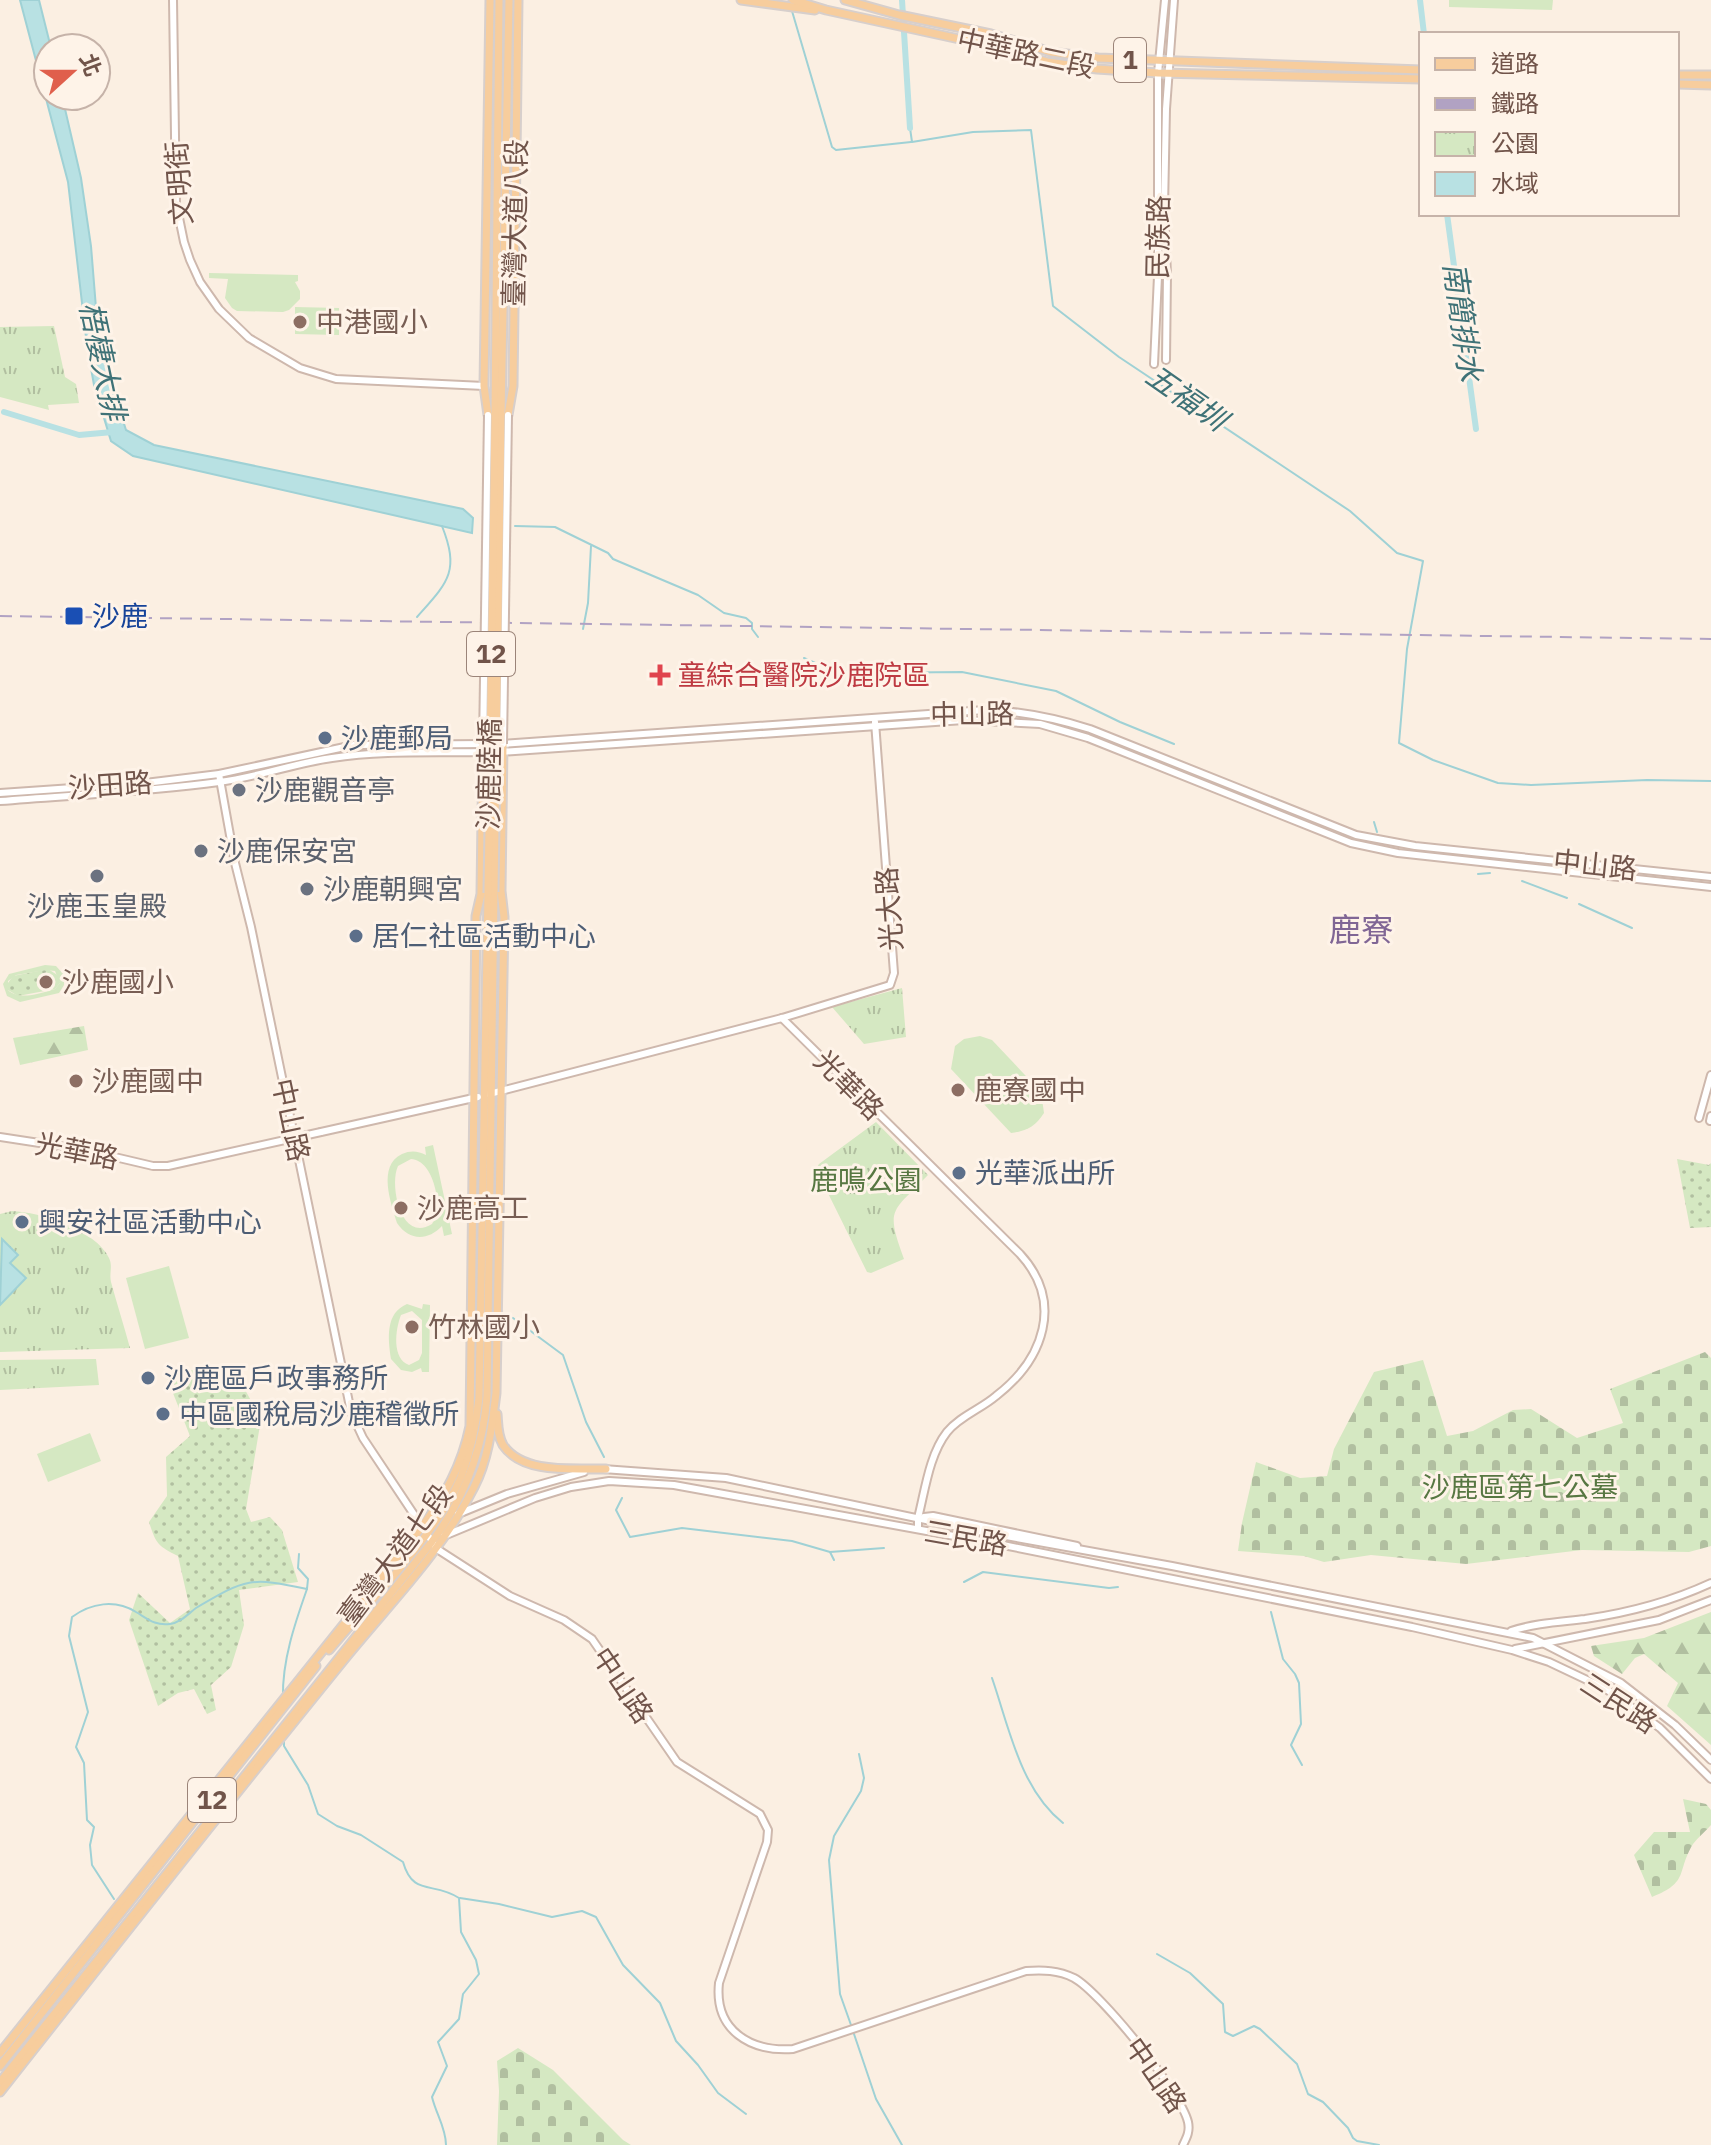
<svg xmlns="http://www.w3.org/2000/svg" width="1711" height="2145" font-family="'IBM Plex Sans','Noto Sans TC',sans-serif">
<defs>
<pattern id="grass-dots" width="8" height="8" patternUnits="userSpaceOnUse" patternTransform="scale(2)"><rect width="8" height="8" fill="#d5e8c2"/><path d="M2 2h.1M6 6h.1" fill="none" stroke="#b1bfa0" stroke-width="1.8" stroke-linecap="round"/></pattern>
<pattern id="forest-firs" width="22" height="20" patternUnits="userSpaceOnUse" patternTransform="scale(2)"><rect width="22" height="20" fill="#d5e8c2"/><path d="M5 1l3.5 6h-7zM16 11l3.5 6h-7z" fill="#b1bfa0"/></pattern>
<pattern id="cemetery-stones" width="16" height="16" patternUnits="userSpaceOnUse" patternTransform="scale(2)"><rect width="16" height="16" fill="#d5e8c2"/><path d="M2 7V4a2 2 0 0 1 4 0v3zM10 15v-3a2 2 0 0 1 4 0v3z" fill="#b1bfa0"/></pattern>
<pattern id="park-tufts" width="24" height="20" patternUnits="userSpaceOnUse" patternTransform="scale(2)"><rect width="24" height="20" fill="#d5e8c2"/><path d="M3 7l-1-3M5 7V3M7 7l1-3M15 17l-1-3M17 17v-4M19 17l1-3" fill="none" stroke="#b1bfa0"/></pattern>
</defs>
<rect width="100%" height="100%" fill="#fbefe2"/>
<g fill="url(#grass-dots)">
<polygon points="48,969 59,976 60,983 55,989 18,996 8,990 8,983 13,976"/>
<polygon points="1677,1159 1709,1165 1711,1163 1711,1227 1690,1228"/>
<path d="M232,1366L261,1419L246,1509L251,1522L270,1517L282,1530L298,1582L239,1590L244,1625L231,1667L211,1685L216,1710L207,1714L194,1689L178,1693L158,1706L129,1620L138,1593L170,1623L190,1609L178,1556C158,1546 156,1544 149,1522L167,1496L166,1457L190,1436L165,1373Z"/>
</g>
<g fill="url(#forest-firs)">
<polygon points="84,1026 88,1050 20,1065 13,1038"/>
<polygon points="1711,1612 1711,1745 1667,1706 1678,1683 1644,1654 1635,1658 1622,1674 1594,1656 1591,1646 1644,1638"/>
</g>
<g fill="url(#cemetery-stones)">
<polygon points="1705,1352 1711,1358 1711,1546 1689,1552 1582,1550 1466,1564 1371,1555 1324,1562 1304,1556 1238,1551 1242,1523 1256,1462 1300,1478 1327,1476 1334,1449 1374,1372 1423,1360 1447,1436 1473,1431 1513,1410 1531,1409 1577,1438 1623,1423 1610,1389"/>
<path d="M1683,1799L1706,1804L1711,1810V1825C1706,1831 1698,1837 1693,1844C1676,1872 1690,1882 1652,1897L1634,1855L1654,1832H1690Z"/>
<polygon points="518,2048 553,2070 623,2140 631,2145 497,2145 499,2091 497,2061"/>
</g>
<g fill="url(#park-tufts)">
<polygon points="54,326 65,377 76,384 79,403 48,405 49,410 0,397 0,327"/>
<polygon points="902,988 906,1037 864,1044 832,1007"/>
<path d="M876,1122L928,1175C892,1213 885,1207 904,1259L871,1273L867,1272L816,1169L819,1164Z"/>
<path d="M12,1211C40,1212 96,1230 109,1258C113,1266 109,1273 111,1282C117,1304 124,1326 130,1348L0,1352V1214Z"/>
<polygon points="96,1359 99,1385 0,1390 0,1360"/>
</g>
<g fill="#d5e8c2" fill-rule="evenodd">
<polygon points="1449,0 1553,0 1552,10 1449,7"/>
<polygon points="209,273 298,275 298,281 295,282 300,291 300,299 289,310 283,312 237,311 232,308 225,298 228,279 209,278"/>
<polygon points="295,307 339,308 339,335 295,334"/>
<path d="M45,965L56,966L64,975V985L59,993L20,1002L7,996L3,984L9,974ZM46,970L55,971L60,983L55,989C41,993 19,1001 8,990V981L16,975Z"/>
<path d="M980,1036L992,1040L1041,1092L1044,1113C1035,1127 1026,1131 1011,1133L951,1069L955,1046L964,1039Z"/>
<path d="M433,1145L452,1234L444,1236L442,1226C428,1241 409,1241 397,1223C391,1203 377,1166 402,1154C411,1150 418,1151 426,1155L425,1147ZM411,1159C434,1160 444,1208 432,1224C401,1244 389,1185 398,1166Z"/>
<polygon points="169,1266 189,1338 145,1349 126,1278"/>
<path d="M407,1304L422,1309L423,1304L430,1305L429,1372H422L421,1368L412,1372L401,1370L391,1359C388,1339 385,1313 407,1304ZM412,1311L422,1320V1353L419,1360L409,1365C392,1359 395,1330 401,1315Z"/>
<polygon points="90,1433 101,1461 48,1482 37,1454"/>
</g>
<g fill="#b8e1e3" stroke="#9fd1d5" stroke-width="2">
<polygon points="20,0 39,0 51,48 48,48 48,96 62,96 81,178 91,246 99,345 126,430 154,445 463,509 473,518 472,533 133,456 111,441 94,385 87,346 68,182"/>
<polygon points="2,1239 18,1255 10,1263 26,1278 0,1305"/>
</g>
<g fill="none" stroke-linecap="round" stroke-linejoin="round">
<g stroke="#9fd1d5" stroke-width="2">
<polyline points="792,11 832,147 836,150 911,142"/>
<polyline points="910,128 912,142 973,132 1031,130 1053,306 1119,357 1350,511 1397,553 1423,561 1407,649 1399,743 1433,760 1498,783 1531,785 1647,780 1711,781"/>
<polyline points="515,526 555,527 608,553 613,559 698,595 724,613 746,618 752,623 752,629 758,637"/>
<path d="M417,617C448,582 460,572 442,526"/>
<polyline points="583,629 588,603 591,546"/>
<polyline points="804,658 822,666 856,673 962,672 1056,691 1120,722 1174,744"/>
<polyline points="1374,822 1377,832"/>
<polyline points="1478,874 1490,873"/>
<polyline points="1522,881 1567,898"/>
<polyline points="1579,904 1632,928"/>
<polyline points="503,1317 513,1318 563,1355 586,1422 604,1457"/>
<polyline points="622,1498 616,1510 630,1537 682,1528 792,1541 830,1552 834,1560"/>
<polyline points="830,1552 884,1548"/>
<polyline points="964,1582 983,1572 1109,1588 1118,1587"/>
<polyline points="1271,1612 1283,1659 1295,1674 1299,1683 1301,1724 1291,1745 1302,1765"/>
<path d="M992,1678C1009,1727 1020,1789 1063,1823"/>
<path d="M283,1697C282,1661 295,1623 307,1589"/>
<path d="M284,1740V1746L308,1785L318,1814L337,1826L361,1835L403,1862C413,1897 433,1881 459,1898L461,1932L476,1960L479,1974L463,1994L459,2019L438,2042L447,2066L432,2097C436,2114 446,2128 446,2145"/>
<polyline points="460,1898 499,1904 552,1917 582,1911 596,1917 623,1965 660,2003 676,2041 698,2065 718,2093 746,2114"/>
<path d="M114,1899L92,1865L90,1845L94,1827L87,1820L84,1763L76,1747L88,1712L69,1636L72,1617C91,1603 115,1599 136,1612C148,1619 155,1626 170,1624C180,1623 188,1614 196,1608C247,1578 250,1577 307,1589L308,1579L298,1568L299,1554"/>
<polyline points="1157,1954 1190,1973 1223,2004 1225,2032 1233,2036 1254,2026 1260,2029 1297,2064 1308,2094 1323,2102 1348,2128 1353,2138 1357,2141 1379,2145"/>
<polyline points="851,2025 840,1994 829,1860 834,1836 861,1791 864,1778 859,1754"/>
<polyline points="854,2034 876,2099 902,2145"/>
</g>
<g stroke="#b8e1e3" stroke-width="6">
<polyline points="902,0 910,128"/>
<polyline points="1420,0 1424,34"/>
<polyline points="1447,214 1476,429"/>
<polyline points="4,412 79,435 113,432"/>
</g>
<defs>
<g id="tertiary">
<polyline points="173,0 176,203 184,242 190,260 200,282 219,309 249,338 300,368 336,379 484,386"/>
<polyline points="1166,360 1167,274 1164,208 1166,109 1174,0"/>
<polyline points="1154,364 1158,276 1158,73 1165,0"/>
<path d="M501,744L985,710C1022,711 1055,718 1090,729L1356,835L1415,846L1711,877"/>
<polyline points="500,752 964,720 1040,724 1088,738 1351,843 1398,853 1711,887"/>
<path d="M219,774L235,863L251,927L351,1412L363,1438L437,1549L510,1596L564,1620L592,1639L677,1762L760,1814L768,1830L767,1842L719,1983C714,2030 750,2052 793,2049L1026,1971C1043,1970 1058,1970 1074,1978C1100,1992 1181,2092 1188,2122C1190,2131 1187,2137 1183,2145"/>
<polyline points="0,793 145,783 219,774 354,745 486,744"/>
<path d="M0,801C73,795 146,792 219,782C259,777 295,763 332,758C383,750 433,753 484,752"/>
<path d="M782,1018L1020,1254C1064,1302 1044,1359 996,1396C981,1409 960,1416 947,1432C929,1455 925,1491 918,1518V1529"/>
<polyline points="489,1094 782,1018 890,985 894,973 875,722"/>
<polyline points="1699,1118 1711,1075"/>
<polyline points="1710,1121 1711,1116"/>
<polyline points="321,1132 478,1097"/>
<polyline points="0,1137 85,1150 153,1166"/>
<polyline points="603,1469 726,1478 978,1531 1172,1566 1533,1638 1621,1683 1675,1725 1711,1760"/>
<polyline points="458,1514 507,1494 584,1472"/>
<polyline points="924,1517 933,1516 1077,1546"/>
<polyline points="444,1536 535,1498 571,1487 609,1481 674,1485 998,1544 1412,1627 1512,1650 1549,1662 1606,1689 1637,1711 1660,1728 1711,1779"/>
<path d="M1511,1631C1536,1623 1560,1622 1585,1619C1627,1613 1672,1601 1711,1583"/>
<polyline points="1515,1649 1659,1620 1711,1600"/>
</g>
<g id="primary">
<polyline points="741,0 815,10"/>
<polyline points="793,0 826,10 973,42 1047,62 1097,69 1158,73 1421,79"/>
<polyline points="845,0 899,15 991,34 1051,52 1098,58 1421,70"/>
<polyline points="1677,75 1711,75"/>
<polyline points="1677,84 1711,85"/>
<polyline points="488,415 484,386 490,0"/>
<polyline points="495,415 499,0"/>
<polyline points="501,415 509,0"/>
<polyline points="508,415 513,386 518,0"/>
<path d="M497,1414C498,1424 497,1435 503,1445C523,1475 575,1468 606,1469"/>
<path d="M329,1650C369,1602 437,1534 461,1477C471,1451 476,1426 479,1398L488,893"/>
<path d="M0,2053L421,1528C445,1496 462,1465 470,1426L476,916L481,894L483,744"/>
<polyline points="0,2066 316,1666"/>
<path d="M0,2082L431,1543C464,1499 483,1450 487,1396L494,892"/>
<path d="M0,2092C115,1946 230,1800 347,1656C392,1601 442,1551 474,1487C489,1458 492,1425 496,1393L504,917L501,891L503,744"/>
</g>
</defs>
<use href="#tertiary" stroke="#ceb8ad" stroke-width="10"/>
<use href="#primary" stroke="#d7cfcc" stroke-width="11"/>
<use href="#tertiary" stroke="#fff" stroke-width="6"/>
<use href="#primary" stroke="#f7cd9d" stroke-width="7"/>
<polyline stroke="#b1a2c3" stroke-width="2" stroke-dasharray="12 8" stroke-linecap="butt" points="0,616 1711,639"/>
<defs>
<g id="tertiary-bridge">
<polyline points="483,744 488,415"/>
<polyline points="503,744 508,415"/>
<polyline points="153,1166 168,1166 321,1132"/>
</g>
<g id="primary-bridge">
<polyline points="494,892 501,415"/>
<polyline points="488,893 495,415"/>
</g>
</defs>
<use href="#tertiary-bridge" stroke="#ceb8ad" stroke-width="10" stroke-linecap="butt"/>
<use href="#primary-bridge" stroke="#d7cfcc" stroke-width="11" stroke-linecap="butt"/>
<use href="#tertiary-bridge" stroke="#fff" stroke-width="6"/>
<use href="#primary-bridge" stroke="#f7cd9d" stroke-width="7"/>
</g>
<g fill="#8d6e63" stroke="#fef3e8" stroke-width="3">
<circle cx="300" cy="322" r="8"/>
<circle cx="46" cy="982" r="8"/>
<circle cx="76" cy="1081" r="8"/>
<circle cx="958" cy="1090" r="8"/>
<circle cx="401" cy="1208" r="8"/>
<circle cx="412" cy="1327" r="8"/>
</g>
<rect fill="#1a4fb4" stroke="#fef3e8" stroke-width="3" x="64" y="606" width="20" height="20" rx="4"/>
<path fill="#e0444e" stroke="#fef3e8" stroke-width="3" d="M656 663h8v8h8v8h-8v8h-8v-8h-8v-8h8z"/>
<g fill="#5c6f8a" stroke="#fef3e8" stroke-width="3">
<circle cx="325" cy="738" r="8"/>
<circle cx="356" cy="936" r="8"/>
<circle cx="959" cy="1173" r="8"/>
<circle cx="22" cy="1222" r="8"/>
<circle cx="148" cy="1378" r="8"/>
<circle cx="163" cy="1414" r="8"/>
</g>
<g fill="#6b7280" stroke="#fef3e8" stroke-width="3">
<circle cx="239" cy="790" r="8"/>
<circle cx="201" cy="851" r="8"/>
<circle cx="97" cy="876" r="8"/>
<circle cx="307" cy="889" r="8"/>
</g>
<g text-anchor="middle" stroke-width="6" stroke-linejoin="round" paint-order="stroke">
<g fill="#fef3e8" stroke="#9b8479" stroke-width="2">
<rect x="1114" y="38" width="32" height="44" rx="6"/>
<rect x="467" y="632" width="48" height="44" rx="6"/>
<rect x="188" y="1778" width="48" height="44" rx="6"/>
</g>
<g font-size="26" font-weight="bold" fill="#71544a">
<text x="1130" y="69">1</text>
<text x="491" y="663">12</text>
<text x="212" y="1809">12</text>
</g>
<g font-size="28" fill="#71544a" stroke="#fef3e8">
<text transform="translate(1026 53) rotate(12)" y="10">中華路二段</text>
<text transform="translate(179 183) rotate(-94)" y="10">文明街</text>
<text transform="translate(515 223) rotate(-89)" y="10">臺灣大道八段</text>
<text transform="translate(1158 237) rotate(-89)" y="10">民族路</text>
<text transform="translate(972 714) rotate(-1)" y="10">中山路</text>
<text transform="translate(489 774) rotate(-89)" y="10">沙鹿陸橋</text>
<text transform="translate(110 785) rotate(-4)" y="10">沙田路</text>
<text transform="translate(1595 865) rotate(6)" y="10">中山路</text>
<text transform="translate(889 909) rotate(-94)" y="10">光大路</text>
<text transform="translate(849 1085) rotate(45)" y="10">光華路</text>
<text transform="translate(291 1120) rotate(78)" y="10">中山路</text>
<text transform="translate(77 1151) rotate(11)" y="10">光華路</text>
<text transform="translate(966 1538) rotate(10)" y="10">三民路</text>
<text transform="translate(395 1555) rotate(-53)" y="10">臺灣大道七段</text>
<text transform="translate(623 1685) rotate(56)" y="10">中山路</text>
<text transform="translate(1619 1703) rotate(33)" y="10">三民路</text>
<text transform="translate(1156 2075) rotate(55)" y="10">中山路</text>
</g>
<g font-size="28" fill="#785e54" stroke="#fef3e8" text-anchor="start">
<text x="316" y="332">中港國小</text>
<text x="62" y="992">沙鹿國小</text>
<text x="92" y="1091">沙鹿國中</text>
<text x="974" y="1100">鹿寮國中</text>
<text x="417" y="1218">沙鹿高工</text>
<text x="428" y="1337">竹林國小</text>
</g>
<g font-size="28" fill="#164399" stroke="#fef3e8" text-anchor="start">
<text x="92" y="626">沙鹿</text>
</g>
<g font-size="28" fill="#be3a42" stroke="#fef3e8" text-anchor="start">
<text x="678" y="685">童綜合醫院沙鹿院區</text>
</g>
<g font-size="28" fill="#4e5e75" stroke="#fef3e8" text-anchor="start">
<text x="341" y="748">沙鹿郵局</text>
<text x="372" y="946">居仁社區活動中心</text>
<text x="975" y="1183">光華派出所</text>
<text x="38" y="1232">興安社區活動中心</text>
<text x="164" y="1388">沙鹿區戶政事務所</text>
<text x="179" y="1424">中區國稅局沙鹿稽徵所</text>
</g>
<g font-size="28" fill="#5b616d" stroke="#fef3e8" text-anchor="start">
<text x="255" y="800">沙鹿觀音亭</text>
<text x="217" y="861">沙鹿保安宮</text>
<text x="323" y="899">沙鹿朝興宮</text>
<text x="97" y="916" text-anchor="middle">沙鹿玉皇殿</text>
</g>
<g font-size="28" fill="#577742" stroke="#fef3e8">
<text x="866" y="1190">鹿鳴公園</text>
<text x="1520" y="1497">沙鹿區第七公墓</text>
</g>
<g font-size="30" font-style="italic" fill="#3f7277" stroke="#fef3e8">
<text transform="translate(1462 322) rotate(82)" y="10">南簡排水</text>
<text transform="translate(102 361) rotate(78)" y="10">梧棲大排</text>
<text transform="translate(1186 398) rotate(35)" y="10">五福圳</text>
</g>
<g font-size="32" fill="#806695" stroke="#fef3e8">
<text x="1361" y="941">鹿寮</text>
</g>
</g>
<rect x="1419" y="32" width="260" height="184" fill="#fef3e8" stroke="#c6b3a9" stroke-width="2"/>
<rect x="1435" y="58" width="40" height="12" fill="#f7cd9d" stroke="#c6b3a9" stroke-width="2"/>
<text x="1491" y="72" font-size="24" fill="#71544a">道路</text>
<rect x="1435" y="98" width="40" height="12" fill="#b1a2c3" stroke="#c6b3a9" stroke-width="2"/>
<text x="1491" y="112" font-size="24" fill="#71544a">鐵路</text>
<rect x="1435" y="132" width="40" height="24" fill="url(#park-tufts)" stroke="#c6b3a9" stroke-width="2"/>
<text x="1491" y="152" font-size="24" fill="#71544a">公園</text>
<rect x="1435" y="172" width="40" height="24" fill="#b8e1e3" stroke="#c6b3a9" stroke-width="2"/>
<text x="1491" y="192" font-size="24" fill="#71544a">水域</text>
<g transform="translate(72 72) rotate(69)"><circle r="38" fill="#fef3e8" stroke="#c6b3a9" stroke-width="2"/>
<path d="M0-6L14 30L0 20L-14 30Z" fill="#e05f4c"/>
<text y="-12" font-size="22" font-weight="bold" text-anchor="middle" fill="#71544a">北</text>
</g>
</svg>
